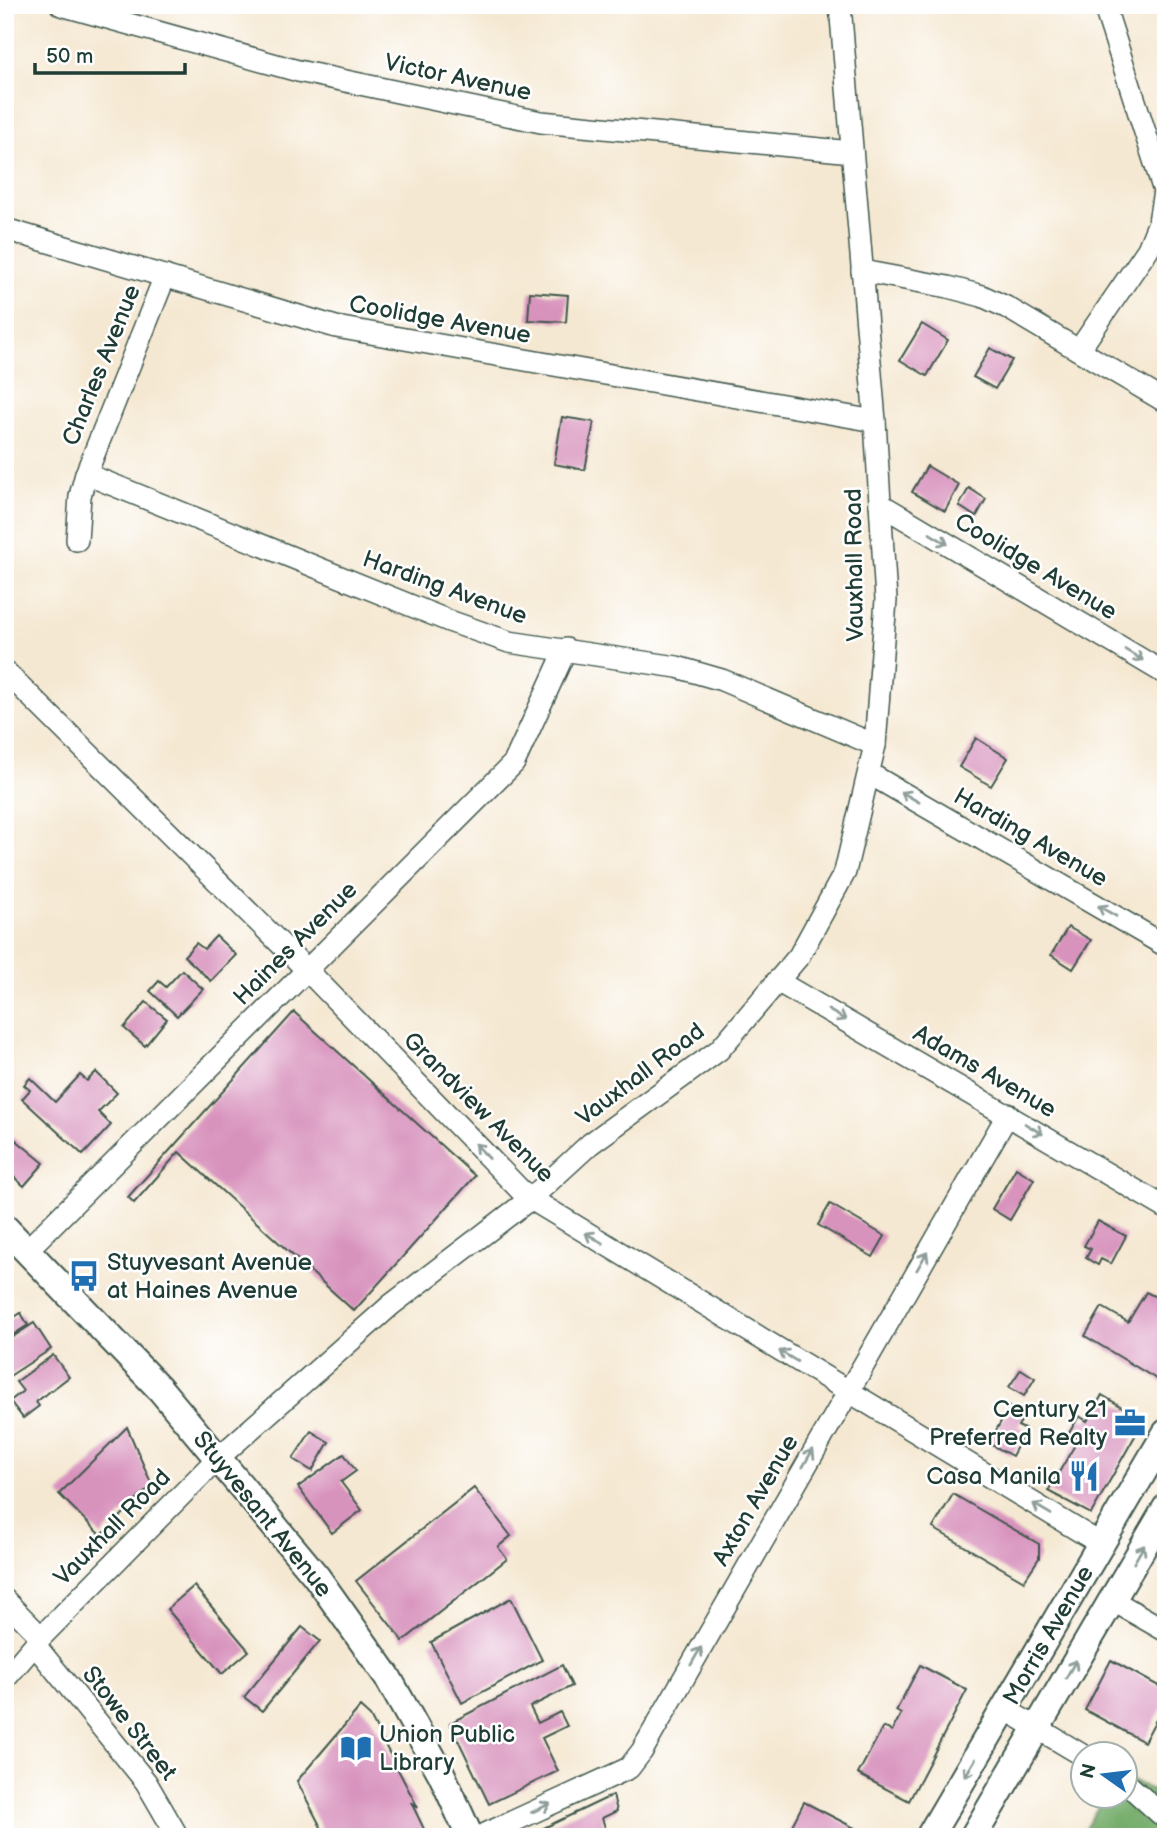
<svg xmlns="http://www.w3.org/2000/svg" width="1171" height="1842" font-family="'Balsamiq Sans',sans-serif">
<rect width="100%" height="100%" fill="#fff"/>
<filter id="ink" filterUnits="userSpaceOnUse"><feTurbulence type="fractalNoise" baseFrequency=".0143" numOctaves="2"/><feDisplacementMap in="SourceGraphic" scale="14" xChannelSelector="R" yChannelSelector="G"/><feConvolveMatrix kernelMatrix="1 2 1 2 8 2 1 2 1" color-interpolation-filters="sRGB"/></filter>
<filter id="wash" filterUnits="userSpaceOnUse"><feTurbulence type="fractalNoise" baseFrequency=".00686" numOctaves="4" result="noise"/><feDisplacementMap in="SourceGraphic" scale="28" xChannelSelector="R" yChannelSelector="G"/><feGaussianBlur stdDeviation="1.57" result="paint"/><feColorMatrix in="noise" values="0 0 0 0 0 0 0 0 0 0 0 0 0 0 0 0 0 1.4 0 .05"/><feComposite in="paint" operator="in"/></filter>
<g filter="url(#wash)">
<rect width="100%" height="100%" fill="#f5e8d2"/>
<polygon fill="#74ac6b" stroke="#4a7450" stroke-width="2" points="1126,1777 1166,1798 1166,1837 1080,1837 1104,1797 1126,1797"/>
<g id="blocks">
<g fill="#d893bd">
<polygon points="530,292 568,295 566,322 528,320"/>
<polygon points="922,324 948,340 927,376 900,360"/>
<polygon points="990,348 1012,360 995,389 973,377"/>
<polygon points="562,417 594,422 585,470 554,464"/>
<polygon points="927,466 959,485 945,511 912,492"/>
<polygon points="969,488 986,499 976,517 959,506"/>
<polygon points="976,738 1008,758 991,786 959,767"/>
<polygon points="1068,927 1091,940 1073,969 1051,955"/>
<polygon points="216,936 236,955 211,981 184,956 196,943 204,949"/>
<polygon points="182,970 203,989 177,1016 150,991 159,981 166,987"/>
<polygon points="146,1002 167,1019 145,1046 124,1028"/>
<polygon points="294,1012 475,1176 354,1311 179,1152 134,1203 128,1197"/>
<polygon points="96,1072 117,1093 98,1112 111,1125 83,1155 22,1099 30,1090 24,1085 30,1078 55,1102 80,1075 87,1081"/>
<polygon points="5,1131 44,1163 24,1186 5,1169"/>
<polygon points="1016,1168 1034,1179 1010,1220 992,1209"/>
<polygon points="830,1204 885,1236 873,1257 818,1225"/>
<polygon points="1098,1221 1126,1236 1111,1264 1101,1259 1098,1265 1086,1258 1091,1249 1084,1246"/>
<polygon points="1166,1284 1166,1380 1163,1383 1085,1336 1102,1307 1128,1322 1146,1292 1158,1298"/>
<polygon points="21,1313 28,1325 5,1340 5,1323"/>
<polygon points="34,1323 51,1349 5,1379 5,1342"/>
<polygon points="53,1355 69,1377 36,1402 39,1406 23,1418 10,1401 23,1391 16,1382"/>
<polygon points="1021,1369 1035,1378 1024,1396 1009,1387"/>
<polygon points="1102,1395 1144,1420 1091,1514 1048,1491 1079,1438 1069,1433 1079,1416 1087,1421"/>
<polygon points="1009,1407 1024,1416 1018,1426 1026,1430 1012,1456 989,1443"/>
<polygon points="127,1427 152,1485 101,1536 59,1494"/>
<polygon points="311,1431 329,1442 312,1471 293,1459"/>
<polygon points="344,1454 356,1471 341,1482 362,1510 332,1533 298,1487"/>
<polygon points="474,1488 511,1536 498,1547 507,1559 403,1641 356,1581"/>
<polygon points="953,1494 1039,1544 1039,1558 1024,1581 933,1528"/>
<polygon points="194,1586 249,1651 222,1674 167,1609"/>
<polygon points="511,1598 542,1660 462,1703 431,1642"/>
<polygon points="302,1627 320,1641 262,1711 244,1697"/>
<polygon points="1111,1660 1166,1690 1166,1701 1144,1742 1085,1710"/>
<polygon points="562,1665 572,1686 530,1707 538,1723 560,1712 567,1726 542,1738 558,1771 489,1804 450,1723"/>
<polygon points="920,1665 967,1690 909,1801 858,1774 883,1727 892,1731 901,1714 896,1711"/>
<polygon points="360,1707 370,1716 418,1808 411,1802 424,1829 409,1837 326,1837 297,1781"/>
<polygon points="613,1795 617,1811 602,1818 608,1837 525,1837"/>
<polygon points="804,1802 872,1837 786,1837"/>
</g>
</g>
</g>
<g filter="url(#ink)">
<use href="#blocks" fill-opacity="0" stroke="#3f574c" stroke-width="2"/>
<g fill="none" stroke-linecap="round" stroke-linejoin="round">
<defs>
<g id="minor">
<polyline points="61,5 298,71 541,122 852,152"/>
<polyline points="5,229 336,327 875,421"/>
<polyline points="862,271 948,287 982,296 1006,307 1166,402"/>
<polyline points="1079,350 1148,249 1159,222 1164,191 1105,8"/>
<polyline points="86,474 449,621 509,642 677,667 722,680 875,745"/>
<polyline points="880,504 1166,674"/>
<polyline points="77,540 80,496 86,474 165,276"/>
<polyline points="5,671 306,969 526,1196 1101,1544"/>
<polyline points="870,774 1166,946"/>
<polyline points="777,981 1166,1208"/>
<polyline points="27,1250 514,763 566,649"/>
<polyline points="5,1600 41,1637"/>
<polyline points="1112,1600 1166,1631"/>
<polyline points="35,1645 146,1782 178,1837"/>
<polyline points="5,1679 41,1637 217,1459 391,1305 530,1199 590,1144 719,1050 799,956 845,872 875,745 886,600 875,421 840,5"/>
<polyline points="1005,1709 1084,1756"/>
<polyline points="1126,1783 1166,1819"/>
<polyline points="479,1837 629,1768 642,1751 1008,1114"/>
</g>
<g id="major">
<polyline points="5,1228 160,1389 316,1576 387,1676 442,1775 470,1837"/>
<polyline points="929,1837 1166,1433"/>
<polyline points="973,1837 1166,1508"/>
</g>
</defs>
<use href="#minor" stroke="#3f574c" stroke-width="24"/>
<use href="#major" stroke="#3f574c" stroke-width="30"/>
<use href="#minor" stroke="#fff" stroke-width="21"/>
<use href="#major" stroke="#fff" stroke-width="26"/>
</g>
<defs><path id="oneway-shaft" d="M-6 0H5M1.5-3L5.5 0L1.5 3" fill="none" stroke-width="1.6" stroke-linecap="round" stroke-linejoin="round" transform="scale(1.75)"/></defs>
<g stroke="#8f9e9a">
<use href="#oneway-shaft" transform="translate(939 539) rotate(31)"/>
<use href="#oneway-shaft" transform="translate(1134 655) rotate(31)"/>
<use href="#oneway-shaft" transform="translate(910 797) rotate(-150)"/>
<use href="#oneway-shaft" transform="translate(1107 911) rotate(-150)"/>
<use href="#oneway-shaft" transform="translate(837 1015) rotate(30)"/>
<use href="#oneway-shaft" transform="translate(1034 1129) rotate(31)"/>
<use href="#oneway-shaft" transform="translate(482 1151) rotate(-134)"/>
<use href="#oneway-shaft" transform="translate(594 1238) rotate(-149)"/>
<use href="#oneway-shaft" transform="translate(922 1261) rotate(-60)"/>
<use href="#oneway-shaft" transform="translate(788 1356) rotate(-149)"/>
<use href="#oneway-shaft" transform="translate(808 1458) rotate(-60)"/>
<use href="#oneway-shaft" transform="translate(1042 1509) rotate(-149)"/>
<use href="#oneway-shaft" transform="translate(1139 1554) rotate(-60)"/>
<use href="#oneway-shaft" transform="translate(696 1656) rotate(-60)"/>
<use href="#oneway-shaft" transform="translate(1071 1669) rotate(-60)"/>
<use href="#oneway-shaft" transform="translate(970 1768) rotate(121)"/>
<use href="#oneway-shaft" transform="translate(541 1808) rotate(-25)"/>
</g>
</g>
<defs>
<symbol id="bus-bare" viewBox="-9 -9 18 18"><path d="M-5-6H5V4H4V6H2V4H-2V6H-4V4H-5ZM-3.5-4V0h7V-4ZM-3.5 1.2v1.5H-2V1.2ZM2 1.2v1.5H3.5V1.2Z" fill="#1f6fb2" stroke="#fff" stroke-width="2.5" paint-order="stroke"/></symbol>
<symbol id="office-bare" viewBox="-9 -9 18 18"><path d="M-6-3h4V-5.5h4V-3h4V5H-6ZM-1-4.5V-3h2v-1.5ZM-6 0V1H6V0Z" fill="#1f6fb2" stroke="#fff" stroke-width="2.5" paint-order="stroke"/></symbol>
<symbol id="restaurant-bare" viewBox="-9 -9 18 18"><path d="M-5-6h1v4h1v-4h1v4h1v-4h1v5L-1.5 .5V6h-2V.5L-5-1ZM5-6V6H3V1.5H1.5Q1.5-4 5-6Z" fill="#1f6fb2" stroke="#fff" stroke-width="2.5" paint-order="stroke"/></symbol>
<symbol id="library-bare" viewBox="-9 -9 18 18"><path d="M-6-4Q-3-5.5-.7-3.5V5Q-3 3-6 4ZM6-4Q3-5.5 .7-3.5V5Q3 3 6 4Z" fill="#1f6fb2" stroke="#fff" stroke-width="2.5" paint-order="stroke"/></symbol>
</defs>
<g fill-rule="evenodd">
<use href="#bus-bare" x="62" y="1254" width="44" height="44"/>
<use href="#office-bare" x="1108" y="1401" width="44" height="44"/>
<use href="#restaurant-bare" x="1062" y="1454" width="44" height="44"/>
<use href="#library-bare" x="334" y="1726" width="44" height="44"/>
</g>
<g text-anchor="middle" stroke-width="5" stroke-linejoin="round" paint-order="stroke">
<g font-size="24" fill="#1f3d34" stroke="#fff">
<text transform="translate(458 77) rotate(12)" y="8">Victor Avenue</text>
<text transform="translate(440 319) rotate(10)" y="8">Coolidge Avenue</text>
<text transform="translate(101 365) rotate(-68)" y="8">Charles Avenue</text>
<text transform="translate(854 565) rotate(-91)" y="8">Vauxhall Road</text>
<text transform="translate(1036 566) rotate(31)" y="8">Coolidge Avenue</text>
<text transform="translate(445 587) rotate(20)" y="8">Harding Avenue</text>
<text transform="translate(1031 837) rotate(30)" y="8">Harding Avenue</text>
<text transform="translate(295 943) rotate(-45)" y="8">Haines Avenue</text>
<text transform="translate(985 1071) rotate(30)" y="8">Adams Avenue</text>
<text transform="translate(640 1074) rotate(-37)" y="8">Vauxhall Road</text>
<text transform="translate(479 1107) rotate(45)" y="8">Grandview Avenue</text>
<text transform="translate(755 1500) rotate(-60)" y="8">Axton Avenue</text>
<text transform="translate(263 1514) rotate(51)" y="8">Stuyvesant Avenue</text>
<text transform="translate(112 1527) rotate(-45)" y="8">Vauxhall Road</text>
<text transform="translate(1048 1635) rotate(-60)" y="8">Morris Avenue</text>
<text transform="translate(130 1723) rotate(52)" y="8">Stowe Street</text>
</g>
<g font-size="24" fill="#1f3d34" stroke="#fff" text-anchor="start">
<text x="107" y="1270">Stuyvesant Avenue<tspan x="107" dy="28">at Haines Avenue</tspan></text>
<text x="1107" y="1417" text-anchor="end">Century 21<tspan x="1107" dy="28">Preferred Realty</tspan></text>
<text x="1061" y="1484" text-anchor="end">Casa Manila</text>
<text x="379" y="1742">Union Public<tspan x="379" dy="28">Library</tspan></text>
</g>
</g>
<rect width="1171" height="1842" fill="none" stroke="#fff" stroke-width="28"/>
<g transform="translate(1104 1775) rotate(284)"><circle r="33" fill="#ffffff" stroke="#a5b1ae" stroke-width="2"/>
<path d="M0-5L12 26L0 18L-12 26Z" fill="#1f6fb2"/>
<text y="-10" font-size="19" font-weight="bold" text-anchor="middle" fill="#1f3d34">N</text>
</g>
<path d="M35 63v10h150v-10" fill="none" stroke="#1f3d34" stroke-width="3.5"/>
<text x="46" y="63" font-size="21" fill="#1f3d34" stroke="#ffffff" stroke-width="5" paint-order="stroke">50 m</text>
</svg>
